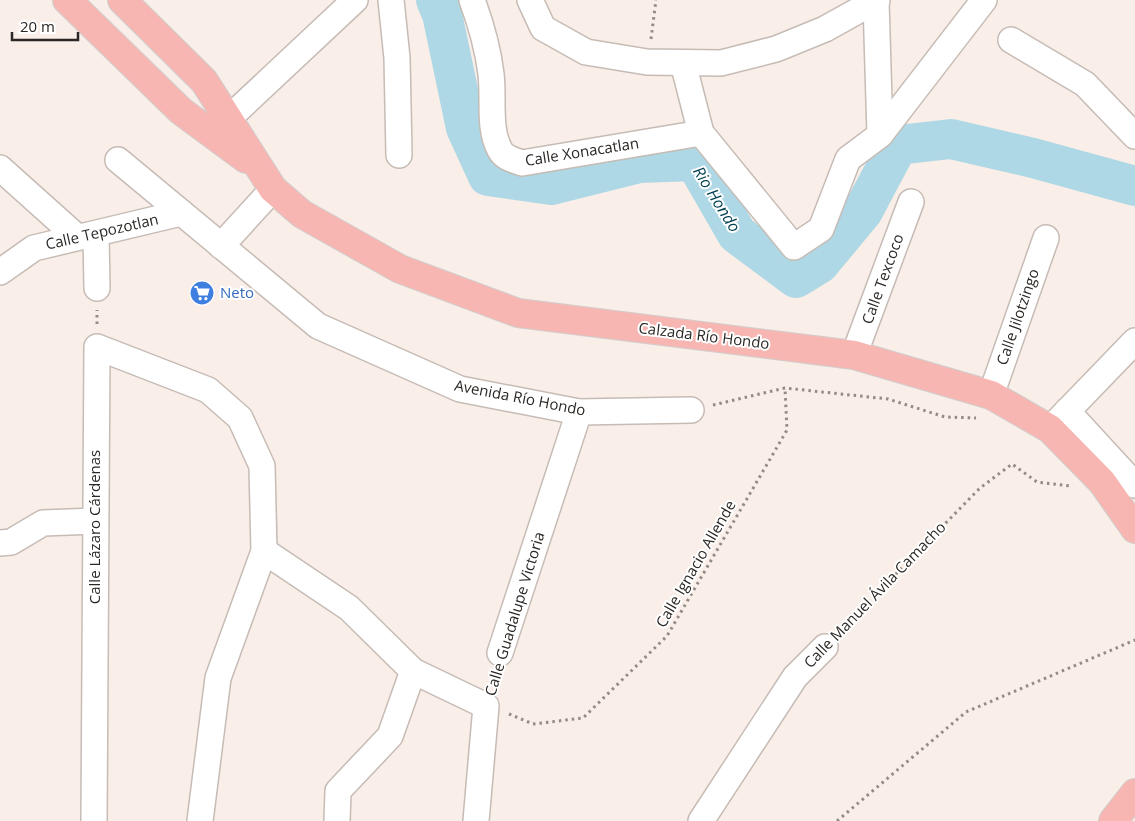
<svg xmlns="http://www.w3.org/2000/svg" width="1135" height="821" font-family="'Open Sans',sans-serif">
<rect width="100%" height="100%" fill="#f9eee8"/>
<g fill="none" stroke-linecap="round" stroke-linejoin="round">
<polyline stroke="#aed8e5" stroke-width="40" points="436,0 442,14 466,128 488,176 551,185 639,163 695,161 737,234 796,278 819,264 863,211 898,145 951,139 1033,158 1135,186"/>
<defs>
<g id="minor">
<polyline points="391,0 397,58 399,155"/>
<path d="M472,0C481,24 488,49 491,74C494,98 488,129 500,150C504,158 514,160 522,163L701,133"/>
<polyline points="530,0 543,28 586,52 647,62 721,63 776,49 825,29 877,0"/>
<polyline points="876,1 880,135"/>
<polyline points="1011,40 1085,84 1135,136"/>
<polyline points="683,63 701,133 794,247 821,229 848,159 880,135 984,0"/>
<polyline points="228,119 355,0"/>
<polyline points="118,160 318,326 460,389 579,412 691,410"/>
<polyline points="0,168 77,237"/>
<polyline points="96,234 97,288"/>
<polyline points="221,246 273,189"/>
<polyline points="0,272 34,248 181,213"/>
<polyline points="854,355 911,202"/>
<polyline points="991,395 1046,238"/>
<polyline points="1067,411 1135,485"/>
<polyline points="1050,429 1135,341"/>
<polyline points="0,543 11,542 43,523 95,521"/>
<polyline points="264,551 349,608 413,671 486,706 476,821"/>
<polyline points="500,653 579,412"/>
<polyline points="94,821 97,347 208,390 240,418 262,466 264,551 218,678 200,821"/>
<polyline points="337,821 338,791 390,736 413,671"/>
<polyline points="701,821 795,677 825,647"/>
</g>
<g id="major">
<polyline points="67,0 181,111 246,159"/>
<polyline points="122,0 204,81 273,189 302,214 400,269 518,313 854,355 991,395 1050,429 1102,482 1135,529"/>
<polyline points="1113,821 1135,793"/>
</g>
</defs>
<use href="#minor" stroke="#c6bcb5" stroke-width="28"/>
<use href="#major" stroke="#d0cfcf" stroke-width="30"/>
<g stroke="#928b87" stroke-width="3" stroke-dasharray="2.5 4" stroke-linecap="butt">
<polyline points="651,39 656,0"/>
<polyline points="97,324 97,310"/>
<polyline points="713,405 785,388 888,399 945,417 976,418"/>
<polyline points="841,630 980,488 1012,464 1037,482 1071,486"/>
<polyline points="509,714 533,724 583,718 667,636 787,430 785,388"/>
<polyline points="837,821 966,712 1135,640"/>
</g>
<use href="#minor" stroke="#fff" stroke-width="25"/>
<use href="#major" stroke="#f7b6b1" stroke-width="28"/>
</g>
<defs>
<symbol id="supermarket-disc" viewBox="-11 -11 22 22"><circle r="9.5" fill="#3f7fe0" stroke="#fff"/><path d="M-6-5.5h2.5l.6 2H6L4.5 2H-2.5L-4.4-4H-6ZM-1.5 3.2a1.3 1.3 0 1 0 .1 0ZM3 3.2a1.3 1.3 0 1 0 .1 0Z" fill="#fff"/></symbol>
</defs>
<g fill-rule="evenodd">
<use href="#supermarket-disc" x="188" y="279" width="28" height="28"/>
</g>
<g text-anchor="middle" stroke-width="4" stroke-linejoin="round" paint-order="stroke">
<g font-size="15" fill="#2a2724" stroke="#fff">
<text transform="translate(582 152) rotate(-9)" y="5">Calle Xonacatlan</text>
<text transform="translate(102 232) rotate(-13)" y="5">Calle Tepozotlan</text>
<text transform="translate(883 279) rotate(-70)" y="5">Calle Texcoco</text>
<text transform="translate(1018 317) rotate(-71)" y="5">Calle Jilotzingo</text>
<text transform="translate(704 336) rotate(7)" y="5">Calzada Río Hondo</text>
<text transform="translate(520 398) rotate(11)" y="5">Avenida Río Hondo</text>
<text transform="translate(95 527) rotate(-90)" y="5">Calle Lázaro Cárdenas</text>
<text transform="translate(696 564) rotate(-60)" y="5">Calle Ignacio Allende</text>
<text transform="translate(875 595) rotate(-46)" y="5">Calle Manuel Ávila Camacho</text>
<text transform="translate(515 614) rotate(-73)" y="5">Calle Guadalupe Victoria</text>
</g>
<g font-size="15" fill="#366cbe" stroke="#fff" text-anchor="start">
<text x="220" y="298">Neto</text>
</g>
<g font-size="16" font-style="italic" fill="#003f4e" stroke="#fff">
<text transform="translate(717 199) rotate(58)" y="6">Rio Hondo</text>
</g>
</g>
<path d="M12 32v8h66v-8" fill="none" stroke="#2a2724" stroke-width="2.5"/>
<text x="20" y="32" font-size="15" fill="#2a2724" stroke="#ffffff" stroke-width="4" paint-order="stroke">20 m</text>
</svg>
